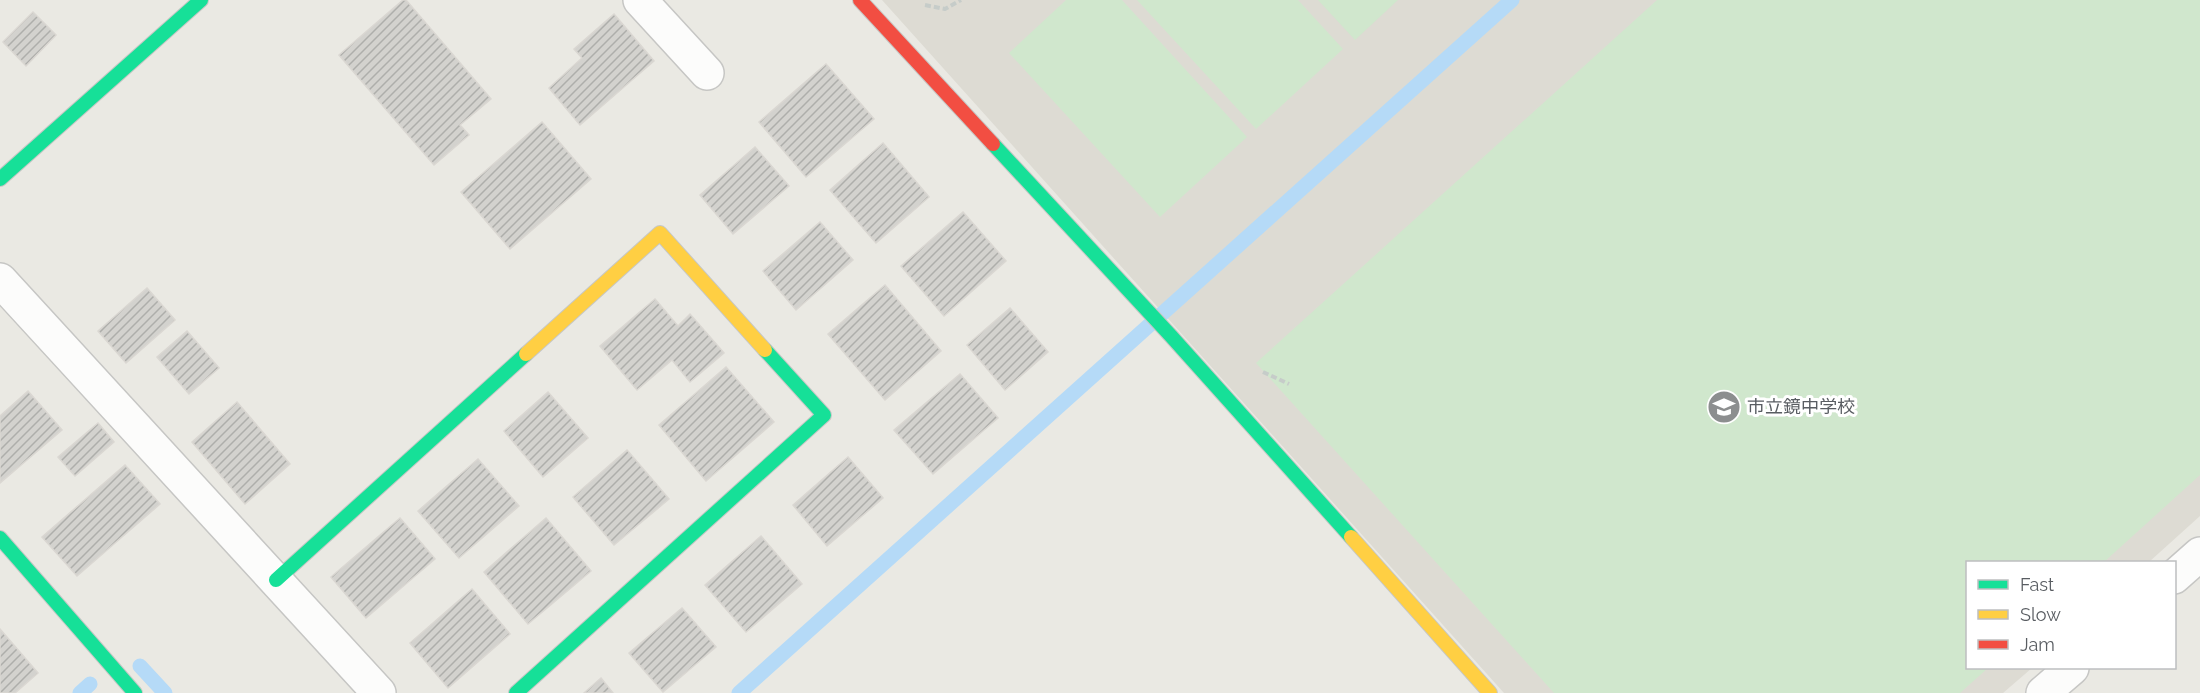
<svg xmlns="http://www.w3.org/2000/svg" width="2200" height="693" font-family="Raleway,'Noto Sans JP',sans-serif">
<defs>
<pattern id="building-hatch" width="6" height="6" patternUnits="userSpaceOnUse" patternTransform="scale(1.5)"><rect width="6" height="6" fill="#d3d2ce"/><path d="M-1 1l2-2M0 6l6-6M5 7l2-2" fill="none" stroke="#aeaeab"/></pattern>
</defs>
<rect width="100%" height="100%" fill="#eae9e3"/>
<polygon fill="#dddbd3" points="882,0 2200,0 2200,516 2149,562 1968,562 1968,668 2032,668 2003,693 1504,693"/>
<g fill="#d0e7cd">
<polygon points="1066,0 1122,0 1247,137 1160,217 1009,53"/>
<polygon points="1137,0 1298,0 1343,49 1256,129"/>
<polygon points="1318,0 1398,0 1355,40"/>
<polygon points="1657,0 2200,0 2200,475 2104,562 1968,562 1968,668 1988,668 1960,693 1554,693 1256,363"/>
</g>
<g fill="none" stroke-linecap="round" stroke-linejoin="round">
<g stroke="#b5daf7" stroke-width="15">
<polyline points="140,666 165,693"/>
<polyline points="80,693 90,684"/>
<polyline points="739,693 1512,0"/>
</g>
</g>
<g fill="url(#building-hatch)" stroke="#dad7d2" stroke-width="1.5">
<polygon points="403,0 406,0 491,99 460,125 469,135 434,165 339,55"/>
<polygon points="33,12 56,35 26,66 3,42"/>
<polygon points="614,14 654,61 580,125 549,88 582,58 574,49"/>
<polygon points="826,64 874,119 806,177 759,122"/>
<polygon points="542,122 591,179 510,249 461,192"/>
<polygon points="883,143 929,197 876,243 830,190"/>
<polygon points="755,147 789,186 733,234 700,195"/>
<polygon points="963,212 1006,261 944,316 901,266"/>
<polygon points="820,222 853,260 796,310 763,271"/>
<polygon points="885,285 941,351 885,400 828,334"/>
<polygon points="147,288 175,320 126,363 98,331"/>
<polygon points="655,299 678,326 690,314 724,353 690,382 672,360 637,390 600,346"/>
<polygon points="1010,308 1048,352 1005,390 967,345"/>
<polygon points="187,331 219,368 189,394 157,357"/>
<polygon points="726,367 774,422 706,481 659,425"/>
<polygon points="960,374 998,418 933,474 894,430"/>
<polygon points="28,391 62,430 0,483 0,416"/>
<polygon points="548,392 588,438 543,477 504,431"/>
<polygon points="237,402 290,464 245,504 192,442"/>
<polygon points="98,423 114,442 75,476 58,457"/>
<polygon points="627,450 669,499 614,545 573,497"/>
<polygon points="848,457 883,498 827,546 793,505"/>
<polygon points="478,459 519,506 459,558 418,511"/>
<polygon points="125,465 160,504 77,576 42,537"/>
<polygon points="400,518 435,559 366,618 331,577"/>
<polygon points="546,518 591,571 528,624 484,572"/>
<polygon points="761,536 802,584 746,632 705,585"/>
<polygon points="472,589 510,634 448,688 410,643"/>
<polygon points="682,608 716,647 663,692 629,653"/>
<polygon points="0,629 38,673 15,693 0,693"/>
<polygon points="601,678 613,693 584,693"/>
</g>
<g fill="none" stroke-linecap="round" stroke-linejoin="round">
<defs>
<g id="street">
<polyline points="640,0 707,73"/>
<polyline points="0,280 379,693"/>
<polyline points="2174,577 2200,554"/>
<polyline points="2043,693 2072,668"/>
</g>
<g id="fast">
<polyline points="993,144 1171,336 1351,537"/>
<polyline points="0,179 201,0"/>
<polyline points="0,538 135,693"/>
<polyline points="276,580 526,354"/>
<polyline points="516,693 824,415 765,350"/>
</g>
<g id="slow">
<polyline points="526,354 660,233 765,350"/>
<polyline points="1351,537 1490,693"/>
</g>
<polyline id="jam" points="860,0 993,144"/>
</defs>
<use href="#street" stroke="#c6c6c4" stroke-width="36"/>
<use href="#fast" stroke="#c6c7c5" stroke-width="16"/>
<use href="#slow" stroke="#c6c7c5" stroke-width="16"/>
<use href="#jam" stroke="#c6c7c5" stroke-width="16"/>
<g stroke="#c6ccc9" stroke-width="4" stroke-dasharray="6 3" stroke-linecap="butt">
<polyline points="925,5 945,9 961,0"/>
<polyline points="1263,372 1289,384"/>
</g>
<use href="#street" stroke="#fcfcfb" stroke-width="33"/>
<use href="#fast" stroke="#16e098" stroke-width="14"/>
<use href="#slow" stroke="#ffcf43" stroke-width="14"/>
<use href="#jam" stroke="#f24e42" stroke-width="14"/>
</g>
<defs>
<symbol id="school-disc" viewBox="-11 -11 22 22"><circle r="9.5" fill="#8c8e8f" stroke="#fff"/><path d="M0-5L7-2L0 1L-7-2ZM-4 1L0 2.5L4 1V4Q0 6-4 4Z" fill="#fff"/></symbol>
</defs>
<g fill-rule="evenodd">
<use href="#school-disc" x="1705" y="388" width="38" height="38"/>
</g>
<g text-anchor="middle" stroke-width="6" stroke-linejoin="round" paint-order="stroke">
<g font-size="18" fill="#595d62" stroke="#fff" text-anchor="start">
<text x="1747" y="413">市立鏡中学校</text>
</g>
</g>
<rect x="1966" y="561" width="210" height="108" fill="#ffffff" stroke="#bdbec0" stroke-width="1.5"/>
<rect x="1978" y="580" width="30" height="9" fill="#16e098" stroke="#bdbec0" stroke-width="1.5"/>
<text x="2020" y="591" font-size="18" fill="#595d62">Fast</text>
<rect x="1978" y="610" width="30" height="9" fill="#ffcf43" stroke="#bdbec0" stroke-width="1.5"/>
<text x="2020" y="621" font-size="18" fill="#595d62">Slow</text>
<rect x="1978" y="640" width="30" height="9" fill="#f24e42" stroke="#bdbec0" stroke-width="1.5"/>
<text x="2020" y="651" font-size="18" fill="#595d62">Jam</text>
</svg>
